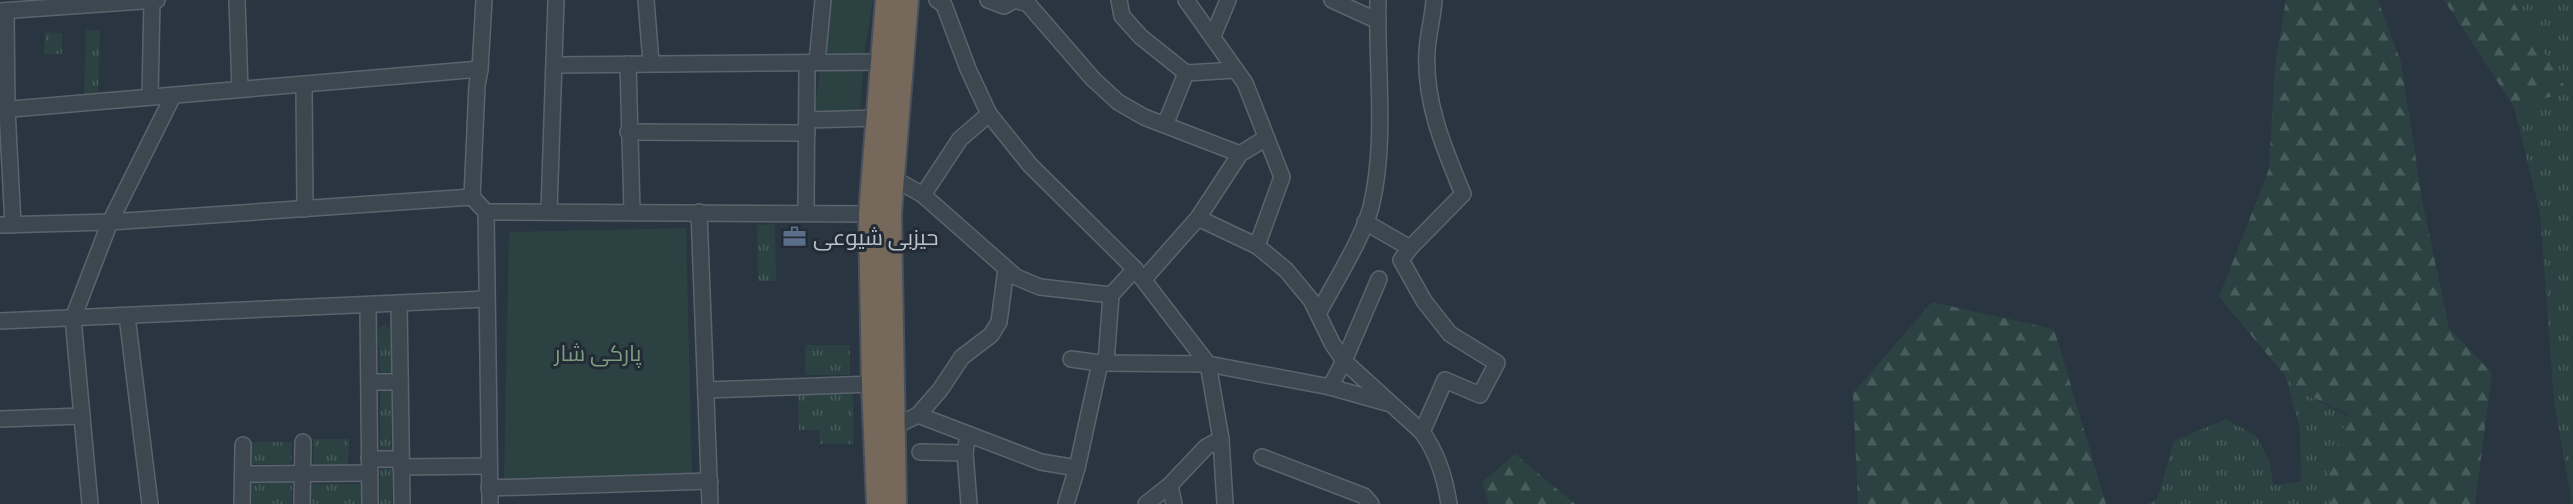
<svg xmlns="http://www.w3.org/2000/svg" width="2573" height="504" font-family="Cabin,Cairo,sans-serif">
<defs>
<pattern id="grass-tufts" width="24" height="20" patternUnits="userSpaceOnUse" patternTransform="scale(1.5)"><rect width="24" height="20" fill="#2c4242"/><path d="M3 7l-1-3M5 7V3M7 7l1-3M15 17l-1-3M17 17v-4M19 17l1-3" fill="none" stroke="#485c5c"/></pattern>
<pattern id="forest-firs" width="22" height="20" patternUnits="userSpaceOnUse" patternTransform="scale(1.5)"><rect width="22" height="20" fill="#2c4242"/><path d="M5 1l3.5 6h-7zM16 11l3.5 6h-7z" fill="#485c5c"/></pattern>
</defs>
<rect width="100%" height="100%" fill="#293540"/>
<g fill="url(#grass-tufts)">
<polygon points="2512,0 2573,0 2573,504 2571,504 2571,497 2554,402 2540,213 2514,107 2568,92"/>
<polygon points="86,30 100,30 98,97 84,96"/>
<polygon points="45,32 62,33 62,54 44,54"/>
<polygon points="775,224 776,281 758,281 757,225"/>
<polygon points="385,325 390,330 391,373 380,377 378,330 380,327"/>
<rect x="805" y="345" width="45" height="30"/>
<polygon points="2285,375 2299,391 2348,416 2328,474 2330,504 2149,504 2157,499 2174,441 2226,419 2256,436 2270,461 2273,485 2301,481 2300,429"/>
<polygon points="383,389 389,389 392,394 391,452 382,453 380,449 380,394"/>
<polygon points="853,393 853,444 820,444 819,430 799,430 798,394"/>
<polygon points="314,439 349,439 348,466 313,466"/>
<polygon points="248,442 292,442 291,464 248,464"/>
<polygon points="389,465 392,470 392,504 380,504 380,468"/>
<polygon points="248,477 292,478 292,504 248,504"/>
<rect x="309" y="484" width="52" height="20"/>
</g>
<g fill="url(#forest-firs)">
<polygon points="2286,0 2378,0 2401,62 2422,199 2449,328 2492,373 2475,504 2330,504 2328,474 2348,414 2297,390 2219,297 2269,169 2275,64"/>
<polygon points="2444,0 2512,0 2568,92 2514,107"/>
<polygon points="1932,302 2054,329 2106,504 1858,504 1853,393"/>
<polygon points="1515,454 1575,504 1489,504 1482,482"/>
</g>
<g fill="#2c4242">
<polygon points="831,0 873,0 864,56 860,113 814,111"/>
<polygon points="686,228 692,474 504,479 509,232"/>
</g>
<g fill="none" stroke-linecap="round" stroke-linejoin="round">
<defs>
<g id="minor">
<polyline points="237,0 240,89"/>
<polyline points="646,0 651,63"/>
<polyline points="937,0 944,5 968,69 989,114 1030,165 1135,269 1208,364 1221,439 1225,504"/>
<polyline points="988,0 1004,6 1015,0 1028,4 1093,79 1118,102 1144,117 1240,154"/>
<polyline points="1119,0 1122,16 1141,37 1186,73 1236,70"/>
<polyline points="1186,0 1245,83 1282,177 1257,246"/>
<polyline points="1332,0 1378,21"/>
<polyline points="0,11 157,0"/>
<polyline points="6,11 7,109 13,225"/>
<polyline points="1213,36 1228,0"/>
<polyline points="817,62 823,0"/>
<polyline points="628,64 632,211"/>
<polyline points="555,65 882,62"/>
<polyline points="304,85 305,209"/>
<polyline points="150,97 152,0"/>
<polyline points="0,110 480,69"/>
<polyline points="807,120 878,118"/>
<polyline points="1165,125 1186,73"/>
<polyline points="628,132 807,133"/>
<polyline points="893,178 923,195 1016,277 1040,287 1111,295"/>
<polyline points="923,195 960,139 989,114"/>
<polyline points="472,197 477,85 480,69 484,0"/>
<polyline points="549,211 556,0"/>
<polyline points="486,212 490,504"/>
<polyline points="699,212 710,504"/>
<polyline points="806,212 807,63"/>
<path d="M1198,218L1257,246L1286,270L1311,300L1332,343L1344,361L1422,432C1438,454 1445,478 1449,504"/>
<polyline points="1365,222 1410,248"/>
<polyline points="0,225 110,222 472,197 486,212 878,214"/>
<polyline points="1144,279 1198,218 1240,154 1266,138"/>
<polyline points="399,303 402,504"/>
<polyline points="368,305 370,504"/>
<path d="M1318,314C1334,283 1362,240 1371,207C1387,141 1376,68 1378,0"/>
<polyline points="127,316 150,504"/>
<polyline points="0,321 487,299"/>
<polyline points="1071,359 1100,363 1208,364 1330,387 1387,403"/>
<polyline points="1106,363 1111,295 1135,269"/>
<polyline points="369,382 400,382"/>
<polyline points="1330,387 1344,361 1379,279"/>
<polyline points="706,390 873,384"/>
<polyline points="918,415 1041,462 1077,468"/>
<polyline points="0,419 82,416"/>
<polyline points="894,427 918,415 940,390 962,357 991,335 999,322 1006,269"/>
<path d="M1422,432L1445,380L1480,395L1497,363L1450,334L1424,301L1401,260L1410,248L1463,194C1444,148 1424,102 1427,51C1428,34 1433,17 1434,0"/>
<polyline points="968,434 965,453 969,504"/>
<polyline points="920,452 965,453"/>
<polyline points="1262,457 1364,496 1371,504"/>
<polyline points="369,459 401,459"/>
<polyline points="401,467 489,466"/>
<polyline points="243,474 370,473"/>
<polyline points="1170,485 1174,504"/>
<polyline points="489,488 710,481"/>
<polyline points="90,504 73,318 110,222 173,96"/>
<polyline points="242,504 243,445"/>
<polyline points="302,504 303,442"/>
<polyline points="1066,504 1077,468 1100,363"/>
<polyline points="1146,504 1170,485 1206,447 1221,439"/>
</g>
<g id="highway">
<polyline points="878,504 873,384 870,214 887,0"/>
<polyline points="895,504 890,214 907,0"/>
</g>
</defs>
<use href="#minor" stroke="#5b646e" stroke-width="18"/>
<use href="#highway" stroke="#48515b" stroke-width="26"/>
<use href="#minor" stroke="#3d4750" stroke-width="15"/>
<use href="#highway" stroke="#76695b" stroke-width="22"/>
</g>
<defs>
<symbol id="office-bare" viewBox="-9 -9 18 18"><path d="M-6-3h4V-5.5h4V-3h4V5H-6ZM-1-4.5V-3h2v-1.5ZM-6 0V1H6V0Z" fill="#5c6f8a" stroke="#222b36" stroke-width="2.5" paint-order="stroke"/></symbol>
</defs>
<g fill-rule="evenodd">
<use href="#office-bare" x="778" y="220" width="33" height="33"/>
</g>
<g text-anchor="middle" stroke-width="6" stroke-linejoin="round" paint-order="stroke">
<g font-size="22" fill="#bac2ca" stroke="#222b36" text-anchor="start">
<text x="813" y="245">حیزبی شیوعی</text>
</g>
<g font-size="22" fill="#7b9e81" stroke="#222b36">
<text x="598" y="361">پاركى شار</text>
</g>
</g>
</svg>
